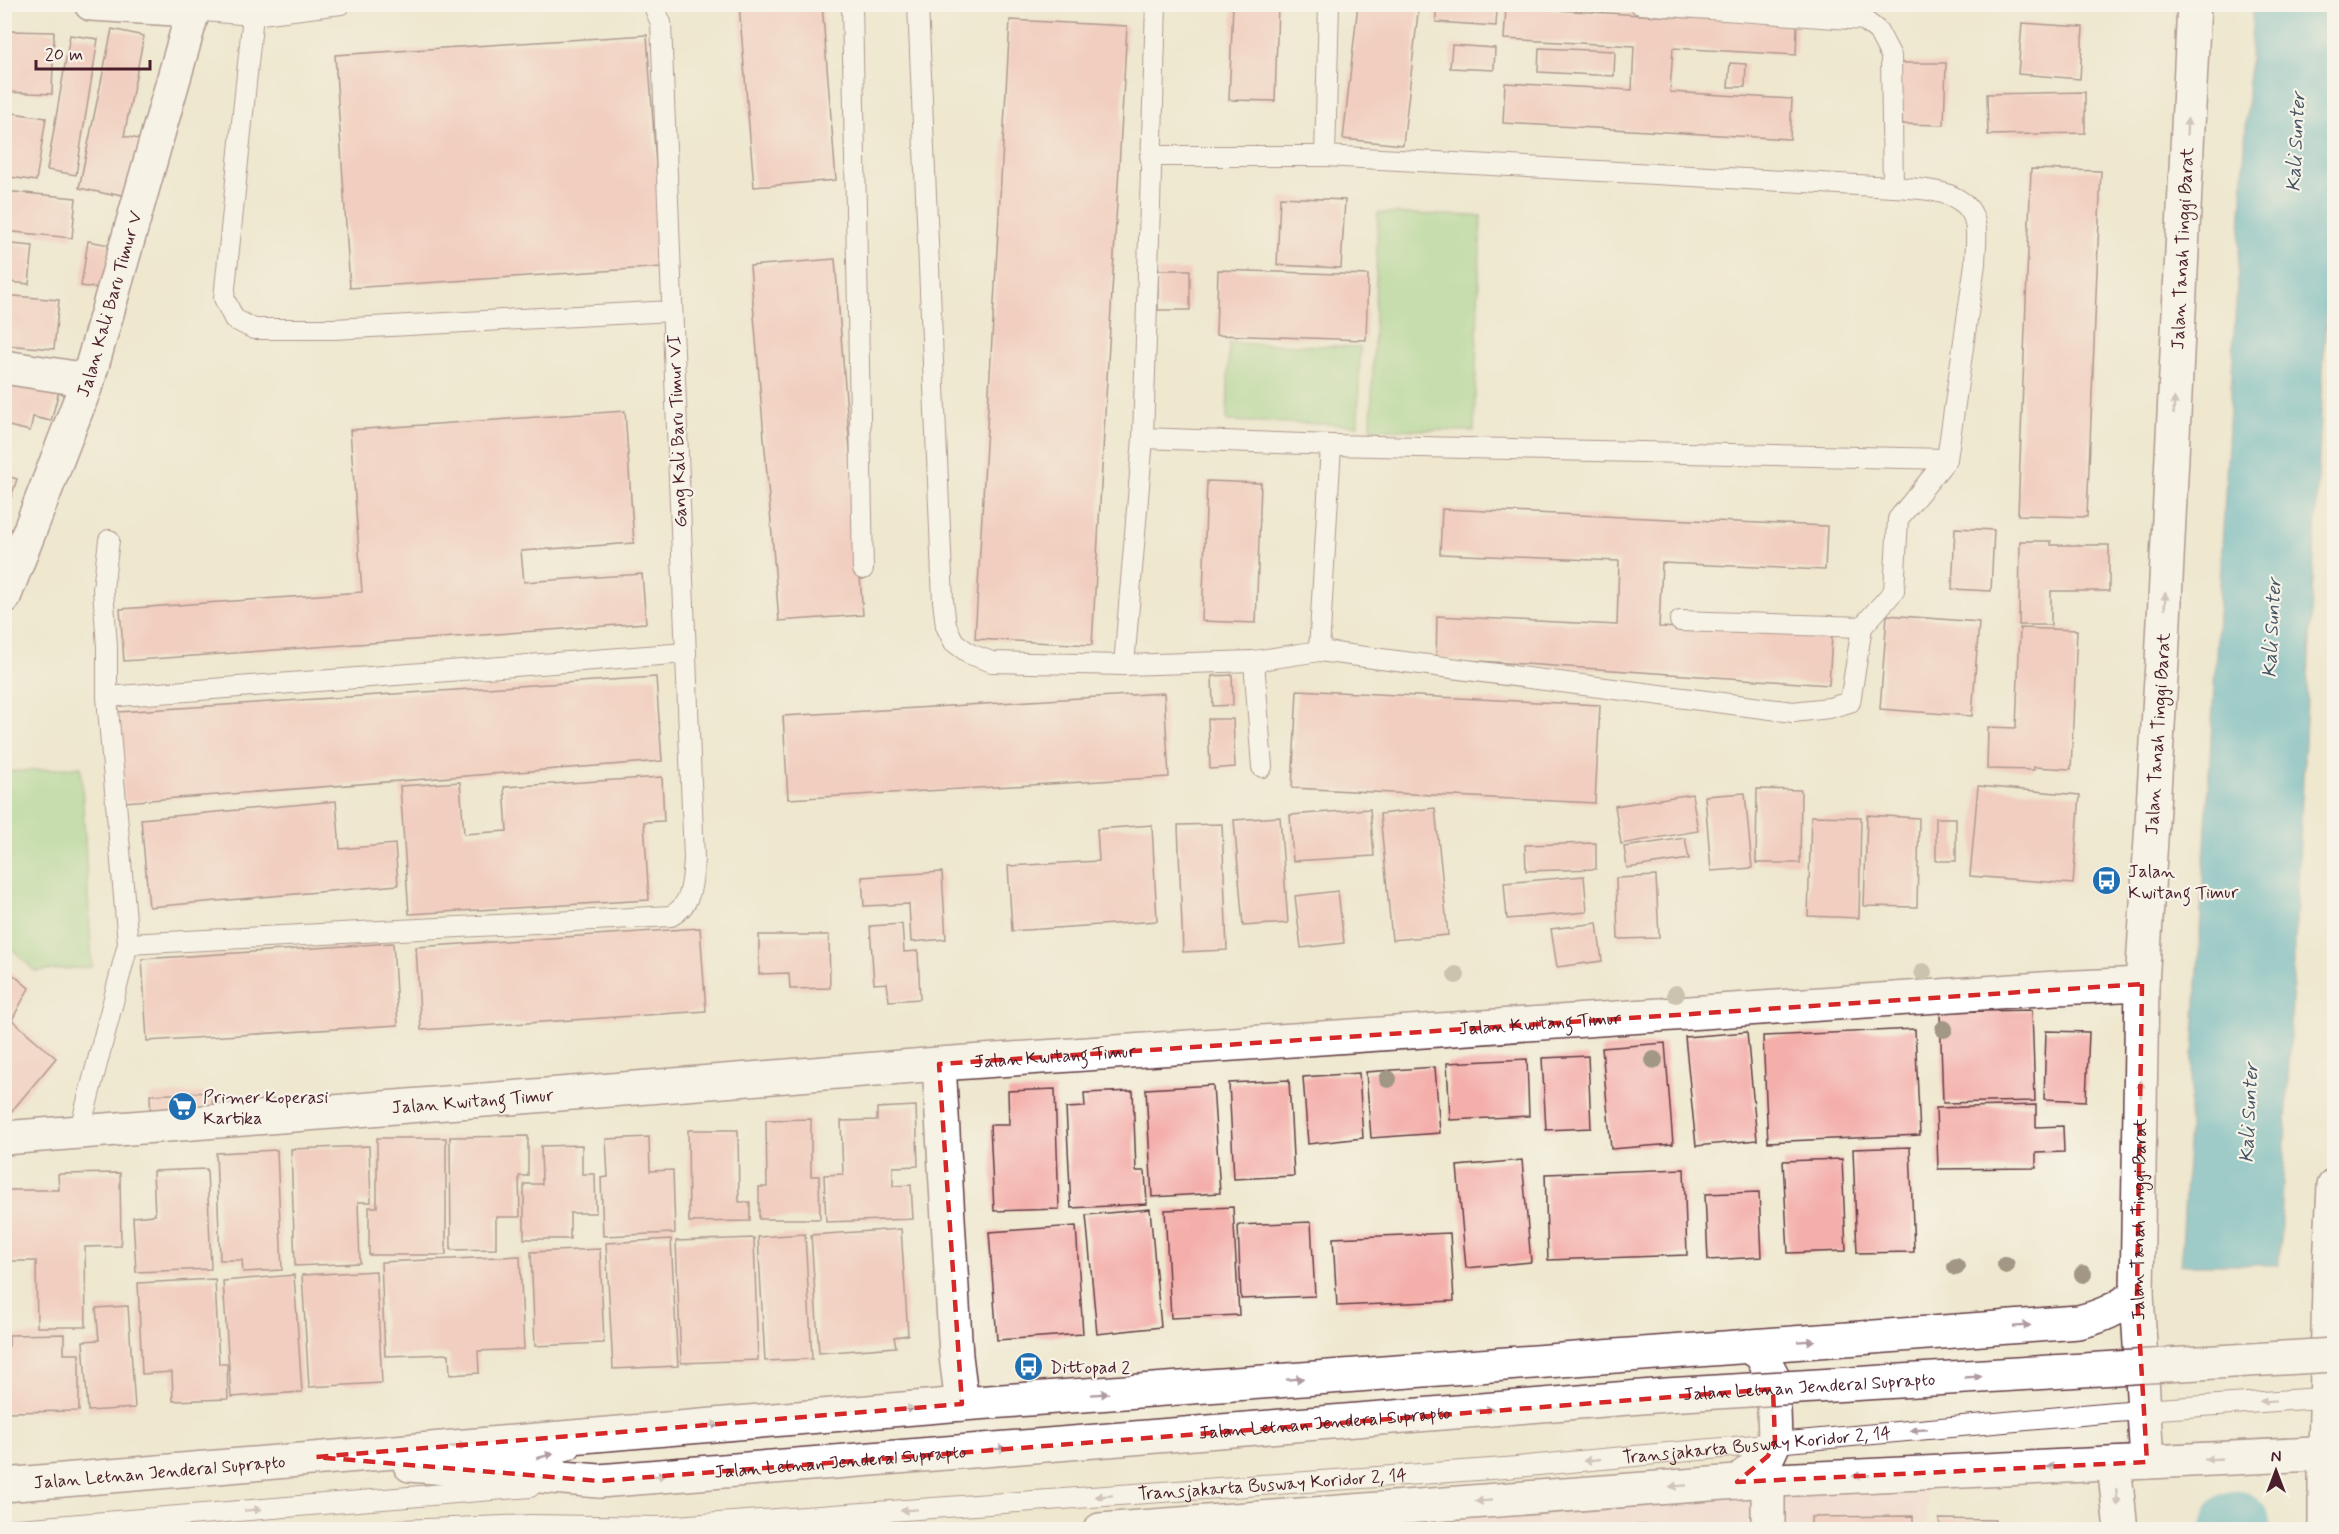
<svg xmlns="http://www.w3.org/2000/svg" width="2339" height="1534" font-family="Mynerve,sans-serif">
<rect width="100%" height="100%" fill="#f7f3e8"/>
<filter id="ink" filterUnits="userSpaceOnUse"><feTurbulence type="fractalNoise" baseFrequency=".0167" numOctaves="2"/><feDisplacementMap in="SourceGraphic" scale="12" xChannelSelector="R" yChannelSelector="G"/><feConvolveMatrix kernelMatrix="1 2 1 2 8 2 1 2 1" color-interpolation-filters="sRGB"/></filter>
<filter id="wash" filterUnits="userSpaceOnUse"><feTurbulence type="fractalNoise" baseFrequency=".008" numOctaves="4" result="noise"/><feDisplacementMap in="SourceGraphic" scale="24" xChannelSelector="R" yChannelSelector="G"/><feGaussianBlur stdDeviation="1.35" result="paint"/><feColorMatrix in="noise" values="0 0 0 0 0 0 0 0 0 0 0 0 0 0 0 0 0 1.4 0 .05"/><feComposite in="paint" operator="in"/></filter>
<g filter="url(#wash)">
<rect width="100%" height="100%" fill="#efe8cf"/>
<g fill="#f7cfd3">
<polygon points="2157,4 2157,11 1999,5 1999,4"/>
<polygon points="1925,1472 1928,1529 1050,1530 1700,1484"/>
</g>
<g fill="#98d184" stroke="#717858" stroke-width="1.5">
<polygon points="1378,213 1481,216 1474,431 1371,429"/>
<polygon points="1229,343 1360,347 1358,425 1227,421"/>
<polygon points="81,767 92,967 35,971 5,942 5,772"/>
</g>
<polygon fill="#3ea8be" stroke="#446474" stroke-width="1.5" points="2253,5 2334,5 2334,153 2279,1265 2181,1265"/>
<g fill="none" stroke-linecap="round" stroke-linejoin="round">
<polyline stroke="#3ea8be" stroke-width="69" points="2235,1530 2236,1525"/>
</g>
<g id="blocks">
<g fill="#f4afab">
<polygon points="739,4 822,4 836,180 754,187"/>
<polygon points="1095,4 1123,4 1123,8 1095,6"/>
<polygon points="1233,4 1278,4 1275,101 1229,100"/>
<polygon points="1358,4 1419,4 1403,145 1343,139"/>
<polygon points="1436,4 1497,7 1496,26 1436,22"/>
<polygon points="1506,7 1797,24 1796,55 1673,48 1670,92 1792,99 1790,139 1503,123 1505,83 1632,90 1634,46 1504,39"/>
<polygon points="1010,20 1127,26 1092,645 975,639"/>
<polygon points="2022,23 2083,27 2080,79 2018,74"/>
<polygon points="112,29 144,36 124,136 139,139 127,196 112,193 112,195 79,188"/>
<polygon points="9,31 54,32 52,94 6,92"/>
<polygon points="70,35 98,39 76,175 47,170"/>
<polygon points="647,35 663,267 350,288 335,55"/>
<polygon points="1452,45 1495,48 1494,70 1450,68"/>
<polygon points="1539,48 1615,51 1614,76 1538,72"/>
<polygon points="1730,63 1746,64 1745,87 1728,87"/>
<polygon points="1901,63 1946,63 1944,125 1900,124"/>
<polygon points="2085,92 2085,133 1988,135 1987,94"/>
<polygon points="6,112 46,118 36,181 4,176"/>
<polygon points="2031,169 2101,171 2087,517 2018,515"/>
<polygon points="4,191 76,198 72,238 4,231"/>
<polygon points="1280,197 1345,200 1341,268 1277,265"/>
<polygon points="88,241 110,245 103,289 81,286"/>
<polygon points="12,244 33,246 29,284 8,282"/>
<polygon points="835,259 863,615 779,621 750,266"/>
<rect x="1158" y="270" width="32" height="40"/>
<polygon points="1218,270 1368,275 1366,340 1216,335"/>
<polygon points="4,295 59,300 54,349 4,345"/>
<polygon points="4,378 59,391 51,421 33,417 30,431 4,425"/>
<polygon points="625,411 634,543 521,551 524,582 642,574 646,623 124,661 120,609 362,592 350,430"/>
<polygon points="4,475 17,479 5,516 4,516"/>
<polygon points="1207,481 1261,483 1256,623 1202,621"/>
<polygon points="1442,509 1827,526 1825,570 1662,563 1659,627 1832,635 1829,685 1436,658 1437,616 1617,625 1619,561 1440,554"/>
<polygon points="1955,528 1994,530 1991,591 1952,589"/>
<polygon points="2020,541 2051,541 2051,545 2109,545 2109,591 2051,591 2051,625 2019,625"/>
<polygon points="1887,615 1979,622 1972,716 1880,709"/>
<polygon points="2020,628 2077,630 2071,769 2034,767 2034,770 1987,769 1988,727 2016,728"/>
<polygon points="1232,675 1233,705 1213,706 1212,676"/>
<polygon points="656,677 662,761 124,802 118,712"/>
<polygon points="1297,690 1600,705 1595,803 1292,788"/>
<polygon points="1164,693 1169,777 788,799 783,716"/>
<polygon points="1208,719 1233,719 1235,767 1210,769"/>
<polygon points="662,777 664,821 644,822 649,900 409,914 400,786 460,782 464,834 507,831 504,787"/>
<polygon points="1978,786 2080,795 2073,884 1970,876"/>
<polygon points="1757,789 1801,790 1800,863 1756,863"/>
<polygon points="1745,793 1752,868 1711,871 1705,796"/>
<polygon points="1692,794 1698,831 1621,844 1615,806"/>
<polygon points="336,801 340,849 395,844 398,885 149,907 141,819"/>
<polygon points="1435,808 1448,935 1392,940 1380,814"/>
<polygon points="1370,809 1374,856 1293,861 1290,815"/>
<polygon points="1867,815 1919,818 1917,907 1864,906"/>
<polygon points="1811,816 1861,817 1859,918 1808,916"/>
<polygon points="1280,817 1288,923 1243,926 1234,820"/>
<rect x="1936" y="818" width="20" height="43"/>
<polygon points="1222,824 1227,950 1183,952 1178,825"/>
<polygon points="1152,825 1157,921 1012,931 1008,866 1099,861 1097,829"/>
<polygon points="1685,838 1689,859 1627,868 1624,847"/>
<polygon points="1596,843 1596,869 1526,871 1525,845"/>
<polygon points="942,872 946,939 911,942 909,904 864,906 862,877"/>
<polygon points="1584,876 1587,912 1507,919 1504,883"/>
<polygon points="1656,876 1659,938 1618,939 1616,878"/>
<polygon points="1338,891 1344,943 1301,948 1295,896"/>
<polygon points="1597,923 1602,961 1557,967 1551,929"/>
<polygon points="902,924 904,952 918,951 920,999 889,1001 887,983 874,984 870,926"/>
<polygon points="700,928 706,1011 421,1030 416,947"/>
<polygon points="759,935 829,935 830,988 790,989 789,973 759,974"/>
<polygon points="393,943 398,1025 147,1041 142,959"/>
<polygon points="4,967 29,988 12,1020 56,1058 11,1112 4,1108"/>
<polygon points="2032,1010 2035,1101 1943,1103 1940,1012"/>
<polygon points="1915,1029 1920,1135 1768,1142 1763,1036"/>
<polygon points="2046,1031 2089,1032 2086,1101 2044,1099"/>
<polygon points="1747,1032 1757,1140 1696,1146 1685,1037"/>
<polygon points="1665,1043 1673,1144 1611,1149 1602,1048"/>
<polygon points="1588,1056 1591,1128 1546,1130 1542,1058"/>
<polygon points="1527,1059 1529,1116 1450,1120 1447,1063"/>
<polygon points="1435,1067 1440,1133 1371,1138 1366,1072"/>
<polygon points="1359,1073 1363,1138 1308,1144 1303,1077"/>
<polygon points="1289,1080 1294,1176 1234,1179 1229,1083"/>
<polygon points="1213,1085 1220,1193 1152,1197 1146,1089"/>
<polygon points="1055,1089 1059,1209 994,1211 990,1125 1009,1125 1008,1091"/>
<polygon points="1133,1091 1136,1171 1145,1171 1147,1204 1071,1208 1066,1108 1085,1107 1084,1093"/>
<polygon points="212,1092 213,1120 151,1122 150,1095"/>
<polygon points="2036,1105 2036,1127 2063,1126 2064,1152 2036,1153 2036,1168 1938,1169 1936,1108"/>
<polygon points="916,1106 918,1166 893,1167 893,1186 911,1185 913,1219 826,1222 824,1175 843,1174 841,1121 877,1120 877,1108"/>
<polygon points="811,1119 811,1176 819,1176 820,1219 759,1219 759,1187 767,1187 766,1120"/>
<polygon points="688,1130 738,1130 739,1202 750,1202 750,1221 689,1222"/>
<polygon points="528,1136 528,1176 519,1176 520,1217 496,1217 496,1249 451,1250 450,1137"/>
<polygon points="649,1137 650,1171 673,1170 675,1233 603,1236 601,1178 608,1177 606,1139"/>
<polygon points="377,1138 446,1138 446,1255 369,1255 369,1207 377,1207"/>
<polygon points="582,1145 582,1174 595,1174 596,1213 570,1213 570,1239 524,1239 524,1184 542,1184 541,1146"/>
<polygon points="369,1146 371,1202 358,1202 360,1263 295,1266 291,1149"/>
<polygon points="1910,1147 1914,1252 1857,1253 1853,1149"/>
<polygon points="277,1150 282,1270 243,1272 242,1260 220,1260 216,1153"/>
<polygon points="1842,1159 1846,1251 1788,1253 1783,1161"/>
<polygon points="1522,1160 1531,1262 1466,1268 1457,1166"/>
<polygon points="207,1169 211,1269 136,1272 133,1217 155,1215 153,1171"/>
<polygon points="1684,1169 1687,1255 1548,1260 1545,1174"/>
<polygon points="120,1173 121,1246 85,1247 86,1327 37,1327 36,1261 4,1261 4,1190 59,1190 58,1174"/>
<polygon points="1759,1192 1762,1257 1708,1260 1705,1194"/>
<polygon points="1233,1207 1239,1315 1171,1318 1165,1210"/>
<polygon points="1150,1209 1161,1327 1097,1334 1086,1215"/>
<polygon points="1311,1222 1315,1296 1241,1299 1238,1225"/>
<polygon points="1076,1226 1083,1334 997,1340 989,1232"/>
<polygon points="901,1229 908,1335 894,1337 896,1347 819,1353 811,1235"/>
<polygon points="1450,1233 1454,1301 1337,1306 1333,1238"/>
<polygon points="805,1234 812,1359 765,1361 758,1237"/>
<polygon points="754,1238 758,1360 681,1363 676,1241"/>
<polygon points="671,1239 678,1366 613,1369 606,1243"/>
<polygon points="600,1249 604,1343 535,1346 531,1252"/>
<polygon points="520,1256 524,1349 478,1351 479,1373 450,1375 449,1354 385,1356 381,1262"/>
<polygon points="376,1271 382,1383 309,1387 302,1275"/>
<polygon points="294,1275 302,1392 231,1397 223,1281"/>
<polygon points="215,1279 219,1364 227,1364 228,1399 173,1401 172,1372 142,1374 138,1283"/>
<polygon points="128,1306 135,1408 88,1411 83,1341 99,1340 96,1308"/>
<polygon points="64,1334 64,1354 79,1354 79,1411 4,1412 4,1346 9,1346 9,1335"/>
<polygon points="1913,1516 1913,1530 1811,1530 1811,1517"/>
<polygon points="1939,1519 1995,1520 1994,1530 1941,1530"/>
<rect x="1636" y="1525" width="59" height="5"/>
</g>
</g>
</g>
<g filter="url(#ink)">
<use href="#blocks" fill-opacity="0" stroke="#633d44" stroke-width="1.5"/>
<g fill="none" stroke-linecap="round" stroke-linejoin="round">
<defs>
<g id="lane">
<polyline points="852,4 863,569"/>
<polyline points="918,4 943,601 946,626 954,642 970,654 992,662 1124,665"/>
<polyline points="1156,4 1143,438 1124,665 1254,661 1319,651 1793,712 1829,708 1850,702 1862,627"/>
<polyline points="1640,4 1864,20 1878,31 1891,56 1893,187"/>
<polyline points="192,10 253,15 341,4"/>
<polyline points="253,15 224,298 234,319 254,329 334,329 672,311"/>
<path d="M1150,156H1325L1893,187C1918,189 1961,188 1973,216C1979,230 1975,250 1975,264L1947,459L1898,519L1894,591L1862,627L1680,621"/>
<polyline points="1325,156 1329,4"/>
<polyline points="1143,438 1331,445 1947,459"/>
<polyline points="109,540 103,589 107,647 107,697 128,944"/>
<polyline points="1319,651 1331,445"/>
<polyline points="1254,661 1262,767"/>
<polyline points="107,697 686,653"/>
<path d="M79,1133L128,944L671,916C693,904 692,882 694,859L661,23L653,4"/>
<polyline points="508,1466 570,1449"/>
<polyline points="7,1530 530,1487"/>
<path id="s1" d="M400,1530L531,1525L661,1527L1505,1468L2114,1412L2334,1397"/>
</g>
<g id="street">
<polyline points="91,4 192,10"/>
<polyline points="4,367 88,380"/>
<polyline points="939,1064 956,1356 962,1404"/>
<path id="s2" d="M4,1138L939,1064L2056,988L2142,984"/>
<polyline points="2325,1453 2325,1530"/>
<polyline points="2114,1464 2121,1530"/>
<polyline points="1768,1480 1768,1530"/>
</g>
<g id="secondary">
<path id="s3" d="M4,597L88,380L195,4"/>
</g>
<g id="primary">
<polyline points="2325,1453 2329,1286 2334,1186"/>
<path id="s4" d="M2147,1462L2137,1294L2142,984L2162,662L2194,4"/>
<polyline points="410,1465 599,1481"/>
<polyline points="1737,1482 1768,1456 1775,1441 1773,1377 1761,1354 1748,1346"/>
<path id="s5" d="M4,1485L962,1404L2078,1322C2101,1317 2118,1309 2137,1294"/>
<polyline points="1100,1530 1737,1482 2334,1453"/>
</g>
</defs>
<use href="#lane" stroke="#633d44" stroke-width="22"/>
<use href="#street" stroke="#633d44" stroke-width="36"/>
<use href="#secondary" stroke="#633d44" stroke-width="36"/>
<use href="#primary" stroke="#633d44" stroke-width="36"/>
<use href="#lane" stroke="#fff" stroke-width="20"/>
<use href="#street" stroke="#fff" stroke-width="33"/>
<use href="#secondary" stroke="#fff" stroke-width="33"/>
<use href="#primary" stroke="#fff" stroke-width="33"/>
<defs>
<g id="primary-bridge">
<path id="s6" d="M599,1481L1666,1395L2334,1355"/>
</g>
</defs>
<use href="#primary-bridge" stroke="#633d44" stroke-width="36" stroke-linecap="butt"/>
<use href="#primary-bridge" stroke="#fff" stroke-width="33"/>
</g>
<g fill="#a19784">
<circle cx="1923" cy="972" r="9"/>
<circle cx="1456" cy="975" r="9"/>
<circle cx="1676" cy="994" r="9"/>
<circle cx="1944" cy="1029" r="9"/>
<circle cx="1654" cy="1060" r="9"/>
<circle cx="1388" cy="1079" r="9"/>
<circle cx="2006" cy="1265" r="9"/>
<circle cx="1956" cy="1267" r="9"/>
<circle cx="2083" cy="1274" r="9"/>
</g>
<defs><path id="oneway-solid" d="M-6-.8H1V-3.2L6.5 0L1 3.2V.8H-6Z" transform="scale(1.5)"/></defs>
<g fill="#ae9aa0">
<use href="#oneway-solid" transform="translate(2187 127) rotate(-87)"/>
<use href="#oneway-solid" transform="translate(2174 406) rotate(-87)"/>
<use href="#oneway-solid" transform="translate(2165 601) rotate(-87)"/>
<use href="#oneway-solid" transform="translate(2141 1089) rotate(-89)"/>
<use href="#oneway-solid" transform="translate(2022 1326) rotate(-4)"/>
<use href="#oneway-solid" transform="translate(1806 1341) rotate(-4)"/>
<use href="#oneway-solid" transform="translate(1973 1377) rotate(-3)"/>
<use href="#oneway-solid" transform="translate(1295 1379) rotate(-4)"/>
<use href="#oneway-solid" transform="translate(1100 1394) rotate(-4)"/>
<use href="#oneway-solid" transform="translate(2268 1401) rotate(176)"/>
<use href="#oneway-solid" transform="translate(906 1409) rotate(-5)"/>
<use href="#oneway-solid" transform="translate(1485 1410) rotate(-5)"/>
<use href="#oneway-solid" transform="translate(711 1425) rotate(-5)"/>
<use href="#oneway-solid" transform="translate(1919 1430) rotate(175)"/>
<use href="#oneway-solid" transform="translate(458 1446) rotate(-5)"/>
<use href="#oneway-solid" transform="translate(998 1449) rotate(-5)"/>
<use href="#oneway-solid" transform="translate(545 1456) rotate(-16)"/>
<use href="#oneway-solid" transform="translate(2213 1459) rotate(177)"/>
<use href="#oneway-solid" transform="translate(1592 1460) rotate(174)"/>
<use href="#oneway-solid" transform="translate(2055 1467) rotate(178)"/>
<use href="#oneway-solid" transform="translate(657 1476) rotate(-5)"/>
<use href="#oneway-solid" transform="translate(1861 1476) rotate(177)"/>
<use href="#oneway-solid" transform="translate(1678 1486) rotate(176)"/>
<use href="#oneway-solid" transform="translate(1104 1496) rotate(176)"/>
<use href="#oneway-solid" transform="translate(2117 1497) rotate(84)"/>
<use href="#oneway-solid" transform="translate(1484 1501) rotate(176)"/>
<use href="#oneway-solid" transform="translate(253 1510) rotate(-4)"/>
<use href="#oneway-solid" transform="translate(909 1510) rotate(176)"/>
</g>
</g>
<path d="M0 0H2339V1534H0ZM2142,984L2137,1294L2147,1462L1737,1482L1768,1456L1775,1441L1773,1389L599,1481L316,1457L962,1404L939,1064Z" fill="#efe8cf" fill-opacity=".55" fill-rule="evenodd"/>
<path fill="none" stroke="#d62828" stroke-width="4.5" stroke-dasharray="12 8" stroke-linejoin="round" d="M2142,984L2137,1294L2147,1462L1737,1482L1768,1456L1775,1441L1773,1389L599,1481L316,1457L962,1404L939,1064Z"/>
<defs>
<symbol id="bus-disc" viewBox="-11 -11 22 22"><circle r="9.5" fill="#1f6fb2" stroke="#f7f3e8"/><path d="M-5-6H5V4H4V6H2V4H-2V6H-4V4H-5ZM-3.5-4V0h7V-4ZM-3.5 1.2v1.5H-2V1.2ZM2 1.2v1.5H3.5V1.2Z" fill="#fff"/></symbol>
<symbol id="supermarket-disc" viewBox="-11 -11 22 22"><circle r="9.5" fill="#1f6fb2" stroke="#f7f3e8"/><path d="M-6-5.5h2.5l.6 2H6L4.5 2H-2.5L-4.4-4H-6ZM-1.5 3.2a1.3 1.3 0 1 0 .1 0ZM3 3.2a1.3 1.3 0 1 0 .1 0Z" fill="#fff"/></symbol>
</defs>
<g fill-rule="evenodd">
<use href="#bus-disc" x="2090" y="864" width="33" height="33"/>
<use href="#supermarket-disc" x="166" y="1090" width="33" height="33"/>
<use href="#bus-disc" x="1012" y="1350" width="33" height="33"/>
</g>
<g text-anchor="middle" stroke-width="4.5" stroke-linejoin="round" paint-order="stroke">
<g font-size="18" fill="#4a1f2b" stroke="#f7f3e8">
<text dy="6" stroke="none"><textPath href="#s4" startOffset="1215">Jalan Tanah Tinggi Barat</textPath></text>
<text dy="6" stroke="none"><textPath href="#s3" startOffset="312">Jalan Kali Baru Timur V</textPath></text>
<text transform="translate(677 431) rotate(-92)" y="6">Gang Kali Baru Timur VI</text>
<text dy="6" stroke="none"><textPath href="#s4" startOffset="729">Jalan Tanah Tinggi Barat</textPath></text>
<text dy="6" stroke="none"><textPath href="#s2" startOffset="1540">Jalan Kwitang Timur</textPath></text>
<text dy="6" stroke="none"><textPath href="#s2" startOffset="1054">Jalan Kwitang Timur</textPath></text>
<text dy="6" stroke="none"><textPath href="#s2" startOffset="470">Jalan Kwitang Timur</textPath></text>
<text dy="6" stroke="none"><textPath href="#s4" startOffset="243">Jalan Tanah Tinggi Barat</textPath></text>
<text dy="6" stroke="none"><textPath href="#s6" startOffset="1214">Jalan Letnan Jenderal Suprapto</textPath></text>
<text dy="6" stroke="none"><textPath href="#s6" startOffset="728">Jalan Letnan Jenderal Suprapto</textPath></text>
<text dy="6" stroke="none"><textPath href="#s1" startOffset="1360">Transjakarta Busway Koridor 2, 14</textPath></text>
<text dy="6" stroke="none"><textPath href="#s6" startOffset="242">Jalan Letnan Jenderal Suprapto</textPath></text>
<text dy="6" stroke="none"><textPath href="#s5" startOffset="156">Jalan Letnan Jenderal Suprapto</textPath></text>
<text dy="6" stroke="none"><textPath href="#s1" startOffset="874">Transjakarta Busway Koridor 2, 14</textPath></text>
</g>
<g font-size="18" fill="#4a1f2b" stroke="#f7f3e8" text-anchor="start">
<text x="2128" y="877">Jalan<tspan x="2128" dy="21">Kwitang Timur</tspan></text>
<text x="203" y="1103">Primer Koperasi<tspan x="203" dy="21">Kartika</tspan></text>
<text x="1050" y="1373">Dittopad 2</text>
</g>
<g font-size="20" font-style="italic" fill="#455666" stroke="#f7f3e8">
<text transform="translate(2295 142) rotate(-87)" y="7">Kali Sunter</text>
<text transform="translate(2271 628) rotate(-87)" y="7">Kali Sunter</text>
<text transform="translate(2248 1113) rotate(-87)" y="7">Kali Sunter</text>
</g>
</g>
<rect width="2339" height="1534" fill="none" stroke="#f7f3e8" stroke-width="24"/>
<g transform="translate(2276 1471)" stroke="#f7f3e8" stroke-width="4.5" paint-order="stroke">
<path d="M0-4.5L10 22L0 15L-10 22Z" fill="#4a1f2b"/>
<text y="-9" font-size="16" font-weight="bold" text-anchor="middle" fill="#4a1f2b">N</text>
</g>
<path d="M36 60v9h114v-9" fill="none" stroke="#4a1f2b" stroke-width="3"/>
<text x="45" y="60" font-size="18" fill="#4a1f2b" stroke="#f7f3e8" stroke-width="4.5" paint-order="stroke">20 m</text>
</svg>
